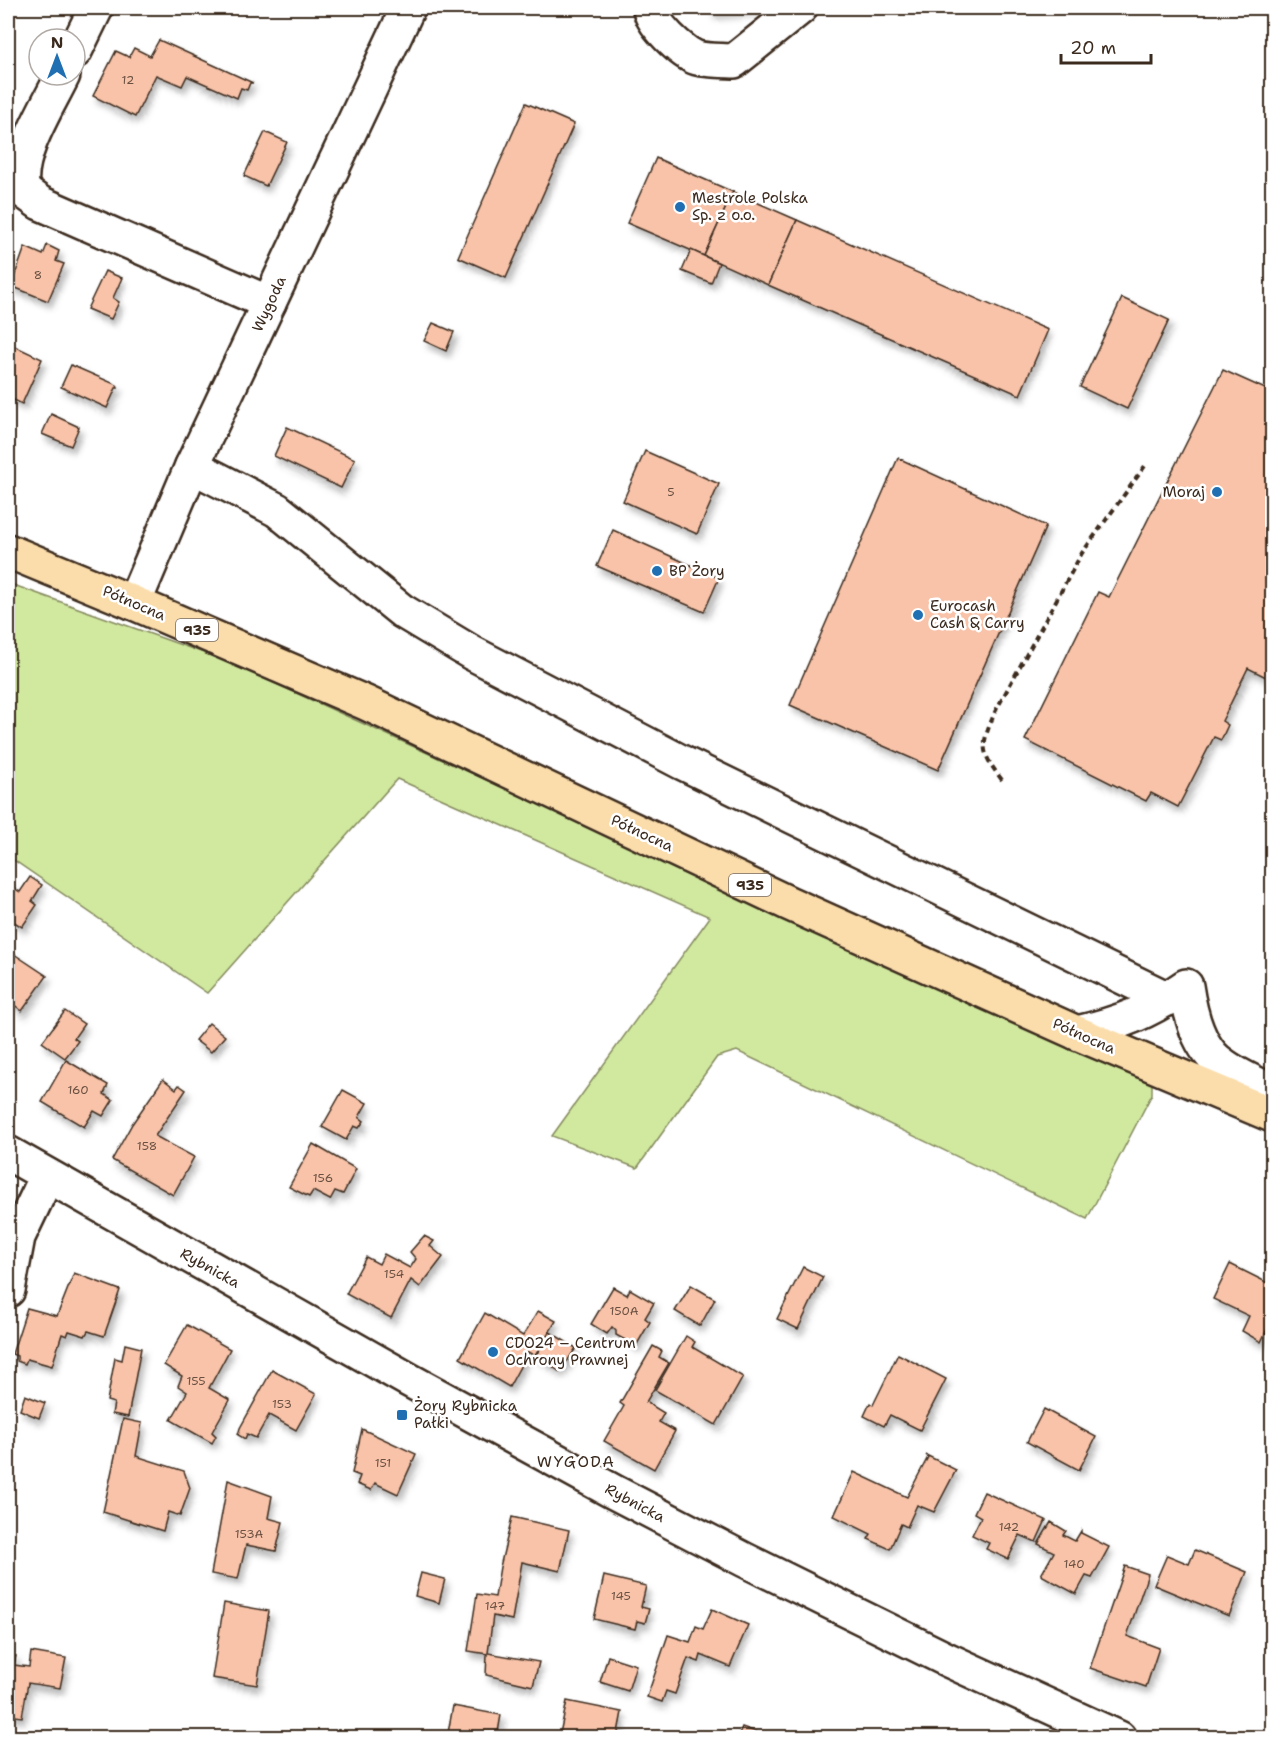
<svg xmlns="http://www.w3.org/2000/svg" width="1280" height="1745" font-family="'Shantell Sans',sans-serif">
<defs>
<filter id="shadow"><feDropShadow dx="3.5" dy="6" stdDeviation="3" flood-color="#0004"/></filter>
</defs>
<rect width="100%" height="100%" fill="#fff"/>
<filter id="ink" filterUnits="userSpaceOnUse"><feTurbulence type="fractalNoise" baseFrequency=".0167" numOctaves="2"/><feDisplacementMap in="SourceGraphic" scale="12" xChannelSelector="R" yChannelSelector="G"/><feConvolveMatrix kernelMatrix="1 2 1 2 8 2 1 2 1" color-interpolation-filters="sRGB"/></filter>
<g filter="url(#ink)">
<polygon fill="#d0e99f" stroke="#868a5e" stroke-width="1.5" points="8,583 226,661 1152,1084 1152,1094 1087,1219 737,1051 717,1057 637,1168 552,1136 710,917 397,779 207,993 8,856"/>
<g fill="#f8c3a9" stroke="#3b2a1e" stroke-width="1.5" filter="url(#shadow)">
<polygon points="711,8 768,8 711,13"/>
<polygon points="159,40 253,83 250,83 247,90 241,88 237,98 187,76 182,86 156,75 135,117 93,96 116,51 129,57 134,48 150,56"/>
<polygon points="526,103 574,124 506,278 458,257"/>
<polygon points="265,132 287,142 266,186 244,176"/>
<polygon points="656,158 733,192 704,256 627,223"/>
<polygon points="733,192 797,220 768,285 704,256"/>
<polygon points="797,220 1048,330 1020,395 768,285"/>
<polygon points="47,245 59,251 56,261 64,264 48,301 11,286 25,247 43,255"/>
<polygon points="691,250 719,263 711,283 682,271"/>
<polygon points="105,271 122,278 113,298 119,302 111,319 87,309"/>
<polygon points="1122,298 1169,320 1127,409 1080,387"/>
<polygon points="433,323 454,332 446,351 424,341"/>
<polygon points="8,343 42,359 22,404 8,397"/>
<polygon points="71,365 117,385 118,388 116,388 107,408 61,387"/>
<polygon points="1223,370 1272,392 1272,680 1248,668 1222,721 1228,725 1221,740 1214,737 1178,807 1151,793 1146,801 1025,740 1098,592 1109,597"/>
<polygon points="51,414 79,427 71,446 42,434"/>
<polygon points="287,427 355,459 341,488 274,456"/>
<polygon points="645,451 719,484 697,534 623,501"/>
<polygon points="898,458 1046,526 938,770 790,705"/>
<polygon points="613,530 719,578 704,612 597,566"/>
<polygon points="30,877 42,885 32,901 37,905 22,927 8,918 8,884 20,892"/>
<polygon points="8,950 47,976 22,1011 8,1000"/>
<polygon points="65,1011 84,1024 74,1038 78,1041 65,1058 42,1042"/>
<polygon points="209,1023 225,1036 211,1052 195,1040"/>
<polygon points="66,1060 108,1085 104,1094 113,1100 103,1116 94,1111 84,1127 42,1102"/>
<polygon points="163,1079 176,1089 179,1085 186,1090 155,1136 194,1157 173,1195 112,1160 132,1124"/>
<polygon points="343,1090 367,1103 359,1117 364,1121 359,1128 354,1126 346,1140 322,1127"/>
<polygon points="313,1144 356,1169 343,1194 335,1191 330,1200 313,1191 309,1197 289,1187"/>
<polygon points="424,1236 434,1241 430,1246 443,1257 420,1287 411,1280 391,1318 346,1294 366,1257 379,1264 384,1254 410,1268 416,1259 410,1252"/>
<polygon points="1230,1264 1272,1285 1272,1319 1261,1342 1242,1331 1249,1316 1213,1299"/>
<polygon points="803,1267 823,1277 798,1329 777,1319"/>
<polygon points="74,1273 120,1290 104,1336 88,1331 85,1336 69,1331 67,1336 62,1334 52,1366 27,1359 25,1364 17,1361 17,1356 12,1354 27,1308 57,1316"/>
<polygon points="691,1285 715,1299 700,1326 675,1311"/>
<polygon points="613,1287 627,1295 630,1289 654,1303 645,1318 650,1322 636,1346 616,1335 616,1331 612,1327 607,1334 591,1324"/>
<polygon points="538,1311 556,1321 535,1356 528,1352 509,1387 460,1358 485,1313 523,1336"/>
<polygon points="187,1325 230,1349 209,1388 230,1400 212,1432 216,1436 212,1443 171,1420 187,1392 178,1386 182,1376 164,1365"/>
<polygon points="550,1332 576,1348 560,1372 536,1355"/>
<polygon points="686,1336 695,1342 692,1347 743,1377 716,1425 655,1390"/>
<polygon points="125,1344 141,1348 128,1417 112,1414 114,1403 107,1401 115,1358 122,1360"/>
<polygon points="653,1346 662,1351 659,1357 669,1363 646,1402 664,1413 659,1422 675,1431 654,1469 604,1441 624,1406 620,1403"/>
<polygon points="898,1354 946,1379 920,1430 890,1415 884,1426 864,1416 870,1403 873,1405"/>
<polygon points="272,1370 316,1394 296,1430 269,1415 256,1438 247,1434 245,1439 238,1435 240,1428"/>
<polygon points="25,1395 45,1403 39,1418 20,1410"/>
<polygon points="1044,1409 1096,1437 1079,1470 1027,1442"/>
<polygon points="123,1419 142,1423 136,1456 184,1471 190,1488 180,1516 168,1512 163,1531 103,1512"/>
<polygon points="362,1429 416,1454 398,1494 375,1483 371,1490 357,1484 360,1476 352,1473"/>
<polygon points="926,1455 956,1470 934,1512 917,1505 907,1527 901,1524 890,1549 868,1539 871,1534 834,1516 854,1472 907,1497 928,1457"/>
<polygon points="228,1480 272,1496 268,1518 283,1522 276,1551 246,1545 238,1579 211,1574"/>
<polygon points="984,1492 1046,1520 1036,1542 1020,1535 1008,1559 986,1549 989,1543 972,1535 981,1517 974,1513"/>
<polygon points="512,1517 569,1530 560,1571 522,1562 512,1620 493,1616 488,1653 539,1662 533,1686 486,1675 487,1654 468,1651 477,1594 495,1597 500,1567"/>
<polygon points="1051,1522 1066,1531 1063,1535 1075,1541 1081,1531 1081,1533 1109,1547 1092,1578 1086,1576 1076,1594 1041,1575 1054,1552 1038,1544"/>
<polygon points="1195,1550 1247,1572 1229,1616 1154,1585 1167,1555 1189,1564"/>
<polygon points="1125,1566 1148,1574 1127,1636 1159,1648 1146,1687 1090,1668"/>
<polygon points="421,1573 445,1579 439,1603 415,1596"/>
<polygon points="604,1576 646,1586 641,1607 649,1609 645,1623 637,1621 635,1629 594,1619"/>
<polygon points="224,1603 269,1611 257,1685 212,1678"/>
<polygon points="712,1609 748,1625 730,1667 701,1655 699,1662 688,1658 675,1694 666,1691 662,1702 647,1697 668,1635 690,1642 696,1626 703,1629"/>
<polygon points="31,1652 66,1658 60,1688 28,1683 22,1717 8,1715 8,1655 16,1656 14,1665 29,1667"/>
<polygon points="608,1656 636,1665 628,1691 600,1682"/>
<polygon points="567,1701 622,1712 617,1738 559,1738"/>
<polygon points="453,1706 501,1715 497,1738 447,1738"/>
<polygon points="742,1727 759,1733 758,1738 738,1738"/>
</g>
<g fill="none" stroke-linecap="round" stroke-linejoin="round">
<defs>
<g id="minor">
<path d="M650,8C650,22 683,54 697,58C708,61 722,60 734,61L800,8"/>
<polyline points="75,51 96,8"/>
<polyline points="22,186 26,193 40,203 269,303"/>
<path d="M8,190L22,186C18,152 48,106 63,75"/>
<polyline points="192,466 277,510 402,611 472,653 683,763 1168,999"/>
<polyline points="134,603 192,466 408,8"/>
<path d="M1077,1033C1121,1023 1149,1012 1186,986C1190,1013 1198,1049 1223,1065C1238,1076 1256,1083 1272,1092"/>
<polyline points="8,1153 409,1380 614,1492 745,1560 948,1660 1119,1738"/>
<polyline points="8,1290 18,1237 47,1176"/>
</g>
<polyline id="major" points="8,551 134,603 366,703 788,903 1077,1033 1272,1115"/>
</defs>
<use href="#minor" stroke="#3b2a1e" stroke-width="38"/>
<use href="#major" stroke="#3b2a1e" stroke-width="38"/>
<path stroke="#3b2a1e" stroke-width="4" stroke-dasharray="6 4.5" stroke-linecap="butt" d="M1002,780C979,750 981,746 995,712L1082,553L1145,466"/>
<use href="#minor" stroke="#fff" stroke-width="33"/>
<use href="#major" stroke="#fbddab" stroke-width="33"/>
</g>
</g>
<g fill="#1f6fb2" stroke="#fff" stroke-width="2">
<circle cx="680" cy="207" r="6"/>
<circle cx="1217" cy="492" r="6"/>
<circle cx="657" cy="571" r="6"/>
<circle cx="918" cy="615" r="6"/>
<circle cx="493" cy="1352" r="6"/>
<rect x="396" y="1409" width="12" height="12" rx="3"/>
</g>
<g text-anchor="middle" stroke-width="5" stroke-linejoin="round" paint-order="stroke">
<g font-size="12" fill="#6a5041">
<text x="128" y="84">12</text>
<text x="38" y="279">8</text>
<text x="671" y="496">5</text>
<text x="78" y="1094">160</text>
<text x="147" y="1150">158</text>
<text x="323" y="1182">156</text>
<text x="394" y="1278">154</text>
<text x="624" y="1315">150A</text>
<text x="196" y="1385">155</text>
<text x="282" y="1408">153</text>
<text x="383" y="1467">151</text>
<text x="1009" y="1531">142</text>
<text x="249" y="1538">153A</text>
<text x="1074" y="1568">140</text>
<text x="621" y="1600">145</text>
<text x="495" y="1610">147</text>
</g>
<g fill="#fff" stroke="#766a62" stroke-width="1.5">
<rect x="176" y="619" width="42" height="22" rx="4.5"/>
<rect x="729" y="874" width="42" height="22" rx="4.5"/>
</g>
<g font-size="14" font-weight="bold" fill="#3b2a1e">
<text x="197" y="635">935</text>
<text x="750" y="890">935</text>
</g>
<g font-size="15" fill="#3b2a1e" stroke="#fff" text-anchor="start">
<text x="692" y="203">Mestrole Polska<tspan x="692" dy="17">Sp. z o.o.</tspan></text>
<text x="1205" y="497" text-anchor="end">Moraj</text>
<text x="669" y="576">BP Żory</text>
<text x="930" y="611">Eurocash<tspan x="930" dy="17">Cash &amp; Carry</tspan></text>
<text x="505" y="1348">CDO24 – Centrum<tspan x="505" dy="17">Ochrony Prawnej</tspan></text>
<text x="414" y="1411">Żory Rybnicka<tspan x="414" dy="17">Pałki</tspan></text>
</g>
<g font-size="15" fill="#3b2a1e" stroke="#fff">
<text transform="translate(269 304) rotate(-65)" y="5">Wygoda</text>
<text transform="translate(134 603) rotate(23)" y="5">Północna</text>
<text transform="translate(642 833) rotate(25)" y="5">Północna</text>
<text transform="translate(1084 1036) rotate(24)" y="5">Północna</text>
<text transform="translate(210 1268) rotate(29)" y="5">Rybnicka</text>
<text transform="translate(635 1503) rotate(28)" y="5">Rybnicka</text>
</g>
<g font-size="16" letter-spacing="1.5" fill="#3b2a1e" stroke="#fff">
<text x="576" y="1467">WYGODA</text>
</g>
</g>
<rect width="1280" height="1745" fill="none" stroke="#fff" stroke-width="30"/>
<rect x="15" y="15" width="1250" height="1715" fill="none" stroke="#3b2a1e" stroke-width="2" filter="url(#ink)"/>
<g transform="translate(57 57)"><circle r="28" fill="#ffffff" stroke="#b1aaa5" stroke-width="1.5"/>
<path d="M0-4.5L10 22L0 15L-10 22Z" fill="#1f6fb2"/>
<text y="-9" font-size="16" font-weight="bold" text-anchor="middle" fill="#3b2a1e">N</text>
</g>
<path d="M1061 54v9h90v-9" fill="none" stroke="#3b2a1e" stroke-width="3"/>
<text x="1070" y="54" font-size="18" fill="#3b2a1e" stroke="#ffffff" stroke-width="4.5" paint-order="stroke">20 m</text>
</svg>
